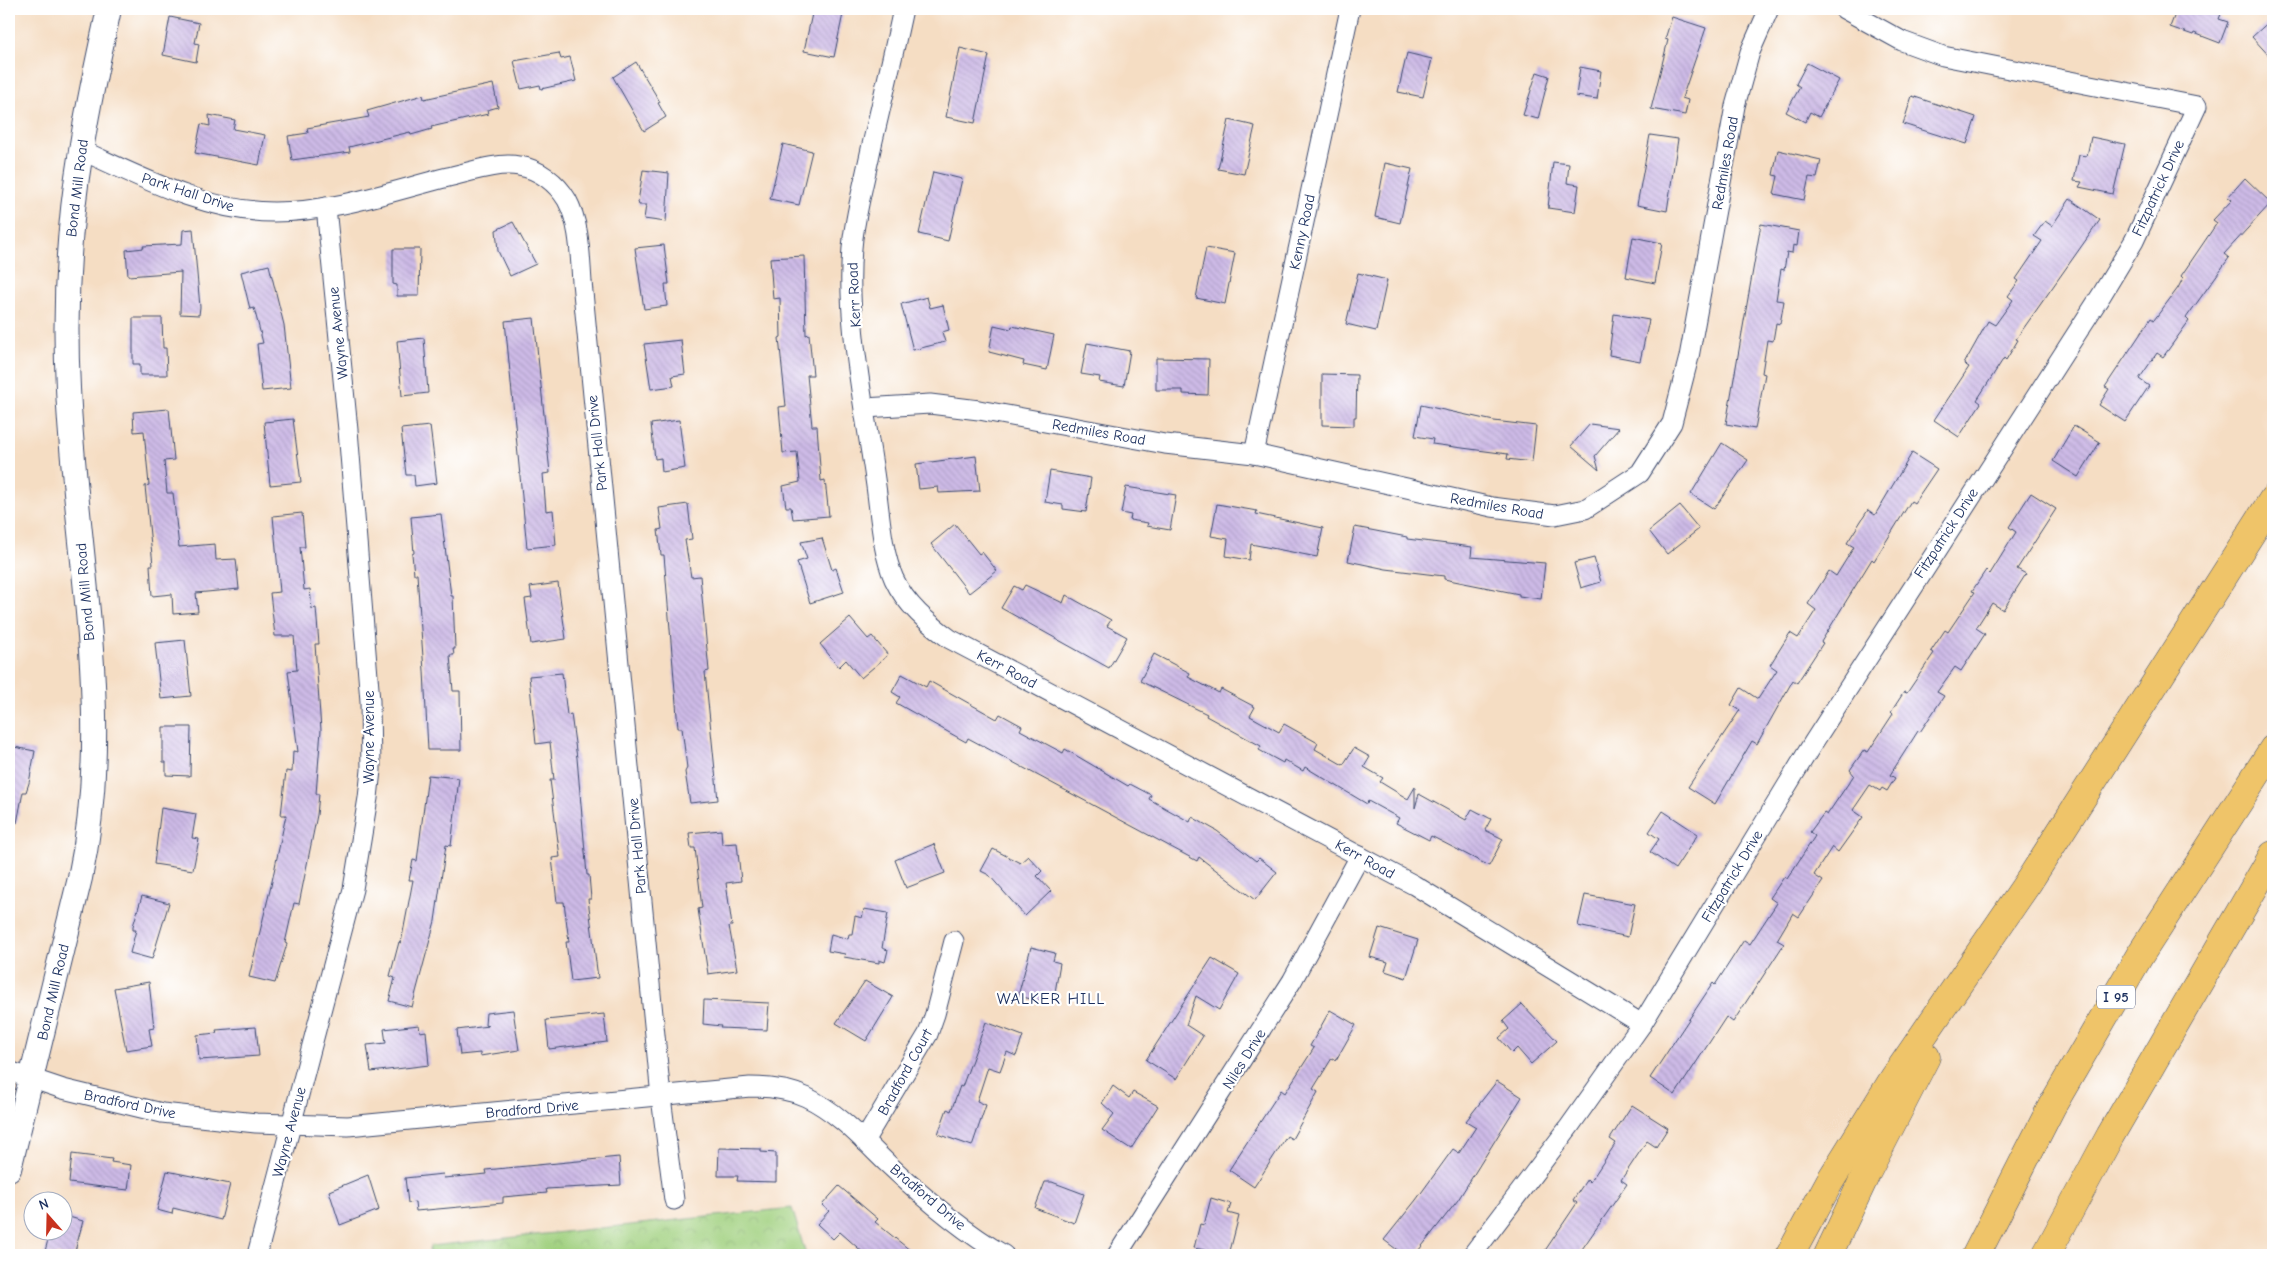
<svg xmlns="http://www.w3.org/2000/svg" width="2282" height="1264" font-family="'Comic Neue',sans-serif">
<defs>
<pattern id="park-crowns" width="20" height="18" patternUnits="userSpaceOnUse" patternTransform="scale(1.25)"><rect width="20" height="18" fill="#a0d07f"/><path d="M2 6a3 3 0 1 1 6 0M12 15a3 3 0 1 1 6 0" fill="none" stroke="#89b370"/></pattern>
<pattern id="building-back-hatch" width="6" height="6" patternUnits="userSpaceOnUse" patternTransform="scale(1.25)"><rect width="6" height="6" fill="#cdbae6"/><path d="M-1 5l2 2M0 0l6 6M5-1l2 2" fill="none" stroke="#afa0c8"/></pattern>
</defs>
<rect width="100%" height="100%" fill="#fff"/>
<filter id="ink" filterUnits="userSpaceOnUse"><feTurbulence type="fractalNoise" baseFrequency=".02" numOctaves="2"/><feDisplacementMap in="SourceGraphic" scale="10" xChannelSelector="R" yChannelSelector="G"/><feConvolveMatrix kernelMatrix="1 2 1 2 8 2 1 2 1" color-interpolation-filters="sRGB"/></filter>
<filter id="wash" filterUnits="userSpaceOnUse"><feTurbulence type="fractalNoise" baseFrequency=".0096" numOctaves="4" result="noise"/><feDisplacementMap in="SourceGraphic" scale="20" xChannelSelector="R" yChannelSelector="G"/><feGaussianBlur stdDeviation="1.12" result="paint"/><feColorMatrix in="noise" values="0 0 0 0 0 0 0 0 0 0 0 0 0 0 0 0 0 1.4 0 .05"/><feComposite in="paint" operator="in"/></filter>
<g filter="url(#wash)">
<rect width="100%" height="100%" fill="#f5ddc3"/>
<polygon fill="url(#park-crowns)" stroke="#5e806e" points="792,1208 806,1255 428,1255 430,1246"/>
<g id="blocks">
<g fill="url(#building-back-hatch)">
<polygon points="813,9 844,9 834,57 804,51"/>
<polygon points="2177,9 2223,9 2219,19 2228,22 2220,43 2194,33 2193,35 2170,27"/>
<polygon points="170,17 199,23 195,43 199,44 196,62 163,55"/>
<polygon points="1672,17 1706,28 1682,98 1688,100 1685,115 1651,109 1668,40 1665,39"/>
<polygon points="2273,18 2273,60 2252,37"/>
<polygon points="960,48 989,55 975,123 946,117"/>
<polygon points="559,53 561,59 570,57 576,81 541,89 540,85 521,89 514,61"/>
<polygon points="1407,53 1432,59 1423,97 1398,92"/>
<polygon points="636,62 660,102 658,103 666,117 644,131 613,77"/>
<polygon points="1807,63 1839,80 1819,117 1810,112 1805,122 1786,112 1800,87 1796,84"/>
<polygon points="1580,67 1601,71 1597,99 1576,96"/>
<polygon points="1537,72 1549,76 1538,119 1523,115"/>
<polygon points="493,84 498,107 487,110 488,114 431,127 432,129 411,135 410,132 349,147 350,152 292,160 288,136 308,133 307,128 369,117 367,111 423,95 424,99"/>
<polygon points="1912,96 1976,117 1967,144 1903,124"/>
<polygon points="209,115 235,120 233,129 265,135 259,165 195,153 201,124 210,126"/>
<polygon points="1229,120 1255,126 1244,174 1218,169"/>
<polygon points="1650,135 1678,139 1667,211 1637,205"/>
<polygon points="2091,137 2125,144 2113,194 2079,187 2082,182 2074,181 2079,155 2087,156"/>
<polygon points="783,144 812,151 799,205 770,199"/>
<polygon points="1778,150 1821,160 1817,178 1809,177 1804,200 1774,194 1778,176 1773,175"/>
<polygon points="1553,162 1569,164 1567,183 1579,185 1575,212 1548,208"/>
<polygon points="1385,163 1412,169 1400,223 1375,217"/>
<polygon points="643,170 669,173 666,222 644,219 646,205 639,205 638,202"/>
<polygon points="933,172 962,179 948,241 919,234"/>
<polygon points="2245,178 2271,203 2224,254 2229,258 2186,318 2189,321 2163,357 2157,353 2139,379 2149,386 2125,422 2099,405 2109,389 2105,387 2151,318 2154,320 2178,288 2183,278 2181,276 2217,223 2213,220 2232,200 2228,197"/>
<polygon points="2070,199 2100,220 2016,339 2018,340 2006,360 2004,358 1977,400 1981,403 1959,437 1934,420 1969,367 1964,364 1988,321 1995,325 2013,300 2008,296 2019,281 2016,279 2042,241 2034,236 2045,221 2052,226"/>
<polygon points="513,222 536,264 510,276 498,251 496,230"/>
<polygon points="1761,224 1799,231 1797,246 1793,245 1792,253 1787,252 1784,270 1781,269 1776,300 1784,301 1780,324 1776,323 1773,341 1767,340 1762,373 1765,374 1755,429 1726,424"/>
<polygon points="193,229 200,307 199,315 180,314 181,272 128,276 126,250 144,248 143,246 182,244 183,230"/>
<polygon points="1633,237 1662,243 1655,283 1626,277"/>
<polygon points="664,245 669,284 665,284 667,306 644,309 635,248"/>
<polygon points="1206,248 1235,253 1225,304 1196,298"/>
<polygon points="393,249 420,249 419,296 397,296 397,285 393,284"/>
<polygon points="804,256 806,335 809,334 813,375 807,375 812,426 817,426 821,481 825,480 829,516 793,519 791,507 786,507 783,486 800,482 797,452 783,453 779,407 786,406 779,338 781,337 780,298 773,299 770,258"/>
<polygon points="269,265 284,325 291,388 262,391 257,344 263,343 254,308 250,309 241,272"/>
<polygon points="1358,273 1387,280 1376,331 1346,324"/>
<polygon points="927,297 930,308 943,305 949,330 942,332 945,342 913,350 901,304"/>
<polygon points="1614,314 1649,320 1640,361 1609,355"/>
<polygon points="133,318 162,318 163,348 166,348 167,375 140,375 140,364 133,364"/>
<polygon points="534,318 550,473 543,474 546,511 553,510 556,545 527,548 505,321"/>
<polygon points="994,325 1011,329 1012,326 1054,335 1047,370 1023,365 1024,361 989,352"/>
<polygon points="424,338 428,393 402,396 397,341"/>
<polygon points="681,340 685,374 672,376 674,386 651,389 644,344"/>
<polygon points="1087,343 1130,351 1124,386 1099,382 1100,377 1081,374"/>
<polygon points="1156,358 1209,359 1208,395 1183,394 1183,390 1156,390"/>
<polygon points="1322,374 1357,375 1356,417 1354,417 1354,426 1322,425"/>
<polygon points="1421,405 1494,421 1536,426 1532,462 1507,459 1508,454 1432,444 1433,439 1415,436"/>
<polygon points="169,409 174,460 164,461 167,493 173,493 179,547 215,544 216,560 236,559 239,589 196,593 198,612 173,614 172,594 152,596 150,565 153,565 145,486 149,485 144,431 134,432 133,412"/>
<polygon points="293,419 301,482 270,485 264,422"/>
<polygon points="679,420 685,468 662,472 661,458 655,459 651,424"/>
<polygon points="1590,424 1619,428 1595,456 1599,470 1571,446"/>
<polygon points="430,426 437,483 415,486 414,475 406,475 401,429"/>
<polygon points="2074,426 2100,442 2078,477 2053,461"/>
<polygon points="1722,443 1748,460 1714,509 1691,494"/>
<polygon points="1912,453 1937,469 1914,503 1911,501 1874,561 1872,559 1821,642 1823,643 1797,683 1793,680 1757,744 1752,741 1715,804 1688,787 1740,710 1731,705 1741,688 1758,699 1777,670 1770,665 1790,633 1798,638 1816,610 1808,604 1829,571 1836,576 1854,547 1847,543 1868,510 1875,515"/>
<polygon points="976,456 980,491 939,493 938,487 919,489 916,464"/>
<polygon points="1050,471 1091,478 1086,512 1063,509 1063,505 1045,502"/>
<polygon points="1126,487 1176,495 1170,530 1147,526 1148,523 1130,520 1131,515 1121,513"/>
<polygon points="2031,493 2056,509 2017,569 2026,574 2003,610 1992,603 1976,628 1985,634 1961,671 1955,667 1937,692 1944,696 1920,732 1918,731 1890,775 1895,778 1887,791 1882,788 1880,791 1870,785 1853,810 1863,817 1838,852 1832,847 1814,875 1823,881 1799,917 1793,913 1777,940 1784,944 1733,1022 1726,1017 1675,1095 1650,1078 1713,983 1715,985 1744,940 1750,944 1777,903 1770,898 1784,877 1787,879 1815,836 1810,832 1824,813 1827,815 1854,775 1850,770 1864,750 1868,752 1893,714 1891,712 1904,692 1907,693 1934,653 1931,651 1945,630 1948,632 1975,592 1972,591 1986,570 1990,574 2016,532 2009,527"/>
<polygon points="688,504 692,539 685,540 691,577 700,576 709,671 705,672 718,800 690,803 685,772 687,768 682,728 678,728 664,555 661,555 658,530 662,529 659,508"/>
<polygon points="1217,504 1257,511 1256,514 1323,528 1317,557 1251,544 1249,560 1226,556 1228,539 1211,536"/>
<polygon points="1680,506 1699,529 1667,554 1649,531"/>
<polygon points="302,513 305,547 300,547 304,590 310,589 312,609 316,608 319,644 315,644 321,730 316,794 319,794 317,815 299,904 294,903 285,943 287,944 275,983 249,977 271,886 286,815 281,815 286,771 292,772 293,751 298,752 288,671 297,670 294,636 275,636 270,593 280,592 273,516"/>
<polygon points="441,514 451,596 453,596 455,649 453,649 454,655 450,655 453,691 460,691 461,750 428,750 424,671 417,574 414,574 412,554 414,553 411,517"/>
<polygon points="955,524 979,554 982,552 997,571 969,593 931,544"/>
<polygon points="1355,527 1407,537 1407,539 1472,547 1471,557 1545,563 1541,599 1519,596 1519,594 1444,579 1444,576 1386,569 1348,561"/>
<polygon points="822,538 832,570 836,568 844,592 810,603 797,562 807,559 801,542"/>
<polygon points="1594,558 1601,582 1581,588 1574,563"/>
<polygon points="558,583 566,639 531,644 525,599 532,598 530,587"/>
<polygon points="1025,585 1063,603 1066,595 1111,620 1107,626 1127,637 1109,668 1001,608 1014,586 1022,590"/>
<polygon points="850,618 868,639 872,636 888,655 861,678 846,660 839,667 820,644"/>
<polygon points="185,640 191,696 161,699 155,643"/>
<polygon points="1154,654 1190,673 1188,677 1219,693 1221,689 1255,707 1250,716 1279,732 1284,724 1318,743 1315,749 1343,765 1354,748 1370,757 1364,767 1383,778 1380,782 1408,799 1415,787 1415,808 1419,794 1466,820 1472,809 1491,819 1485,830 1503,839 1489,866 1431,836 1429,840 1396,823 1399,818 1368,801 1367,804 1305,767 1303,771 1284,760 1283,763 1259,750 1261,746 1206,716 1207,714 1140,681"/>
<polygon points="562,673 567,715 571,714 577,758 587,875 589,875 591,899 588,899 598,978 571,981 566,942 569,942 564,902 557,902 552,858 560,857 550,780 554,780 550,742 536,744 529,676"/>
<polygon points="902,674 926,687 929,681 997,719 1000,714 1022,726 1020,730 1063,753 1065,749 1128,786 1130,784 1151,795 1149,799 1190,822 1192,817 1217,831 1256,861 1259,858 1277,872 1255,900 1199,857 1197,861 968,738 966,742 896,703 900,697 892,692"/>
<polygon points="163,727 191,727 190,776 166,775 166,762 163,762"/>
<polygon points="9,746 35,751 29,783 26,792 23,792 17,823 9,822"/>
<polygon points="428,775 459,778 451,846 446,845 435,921 412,1007 389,1001 395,978 390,976 399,942 401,943 413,880 409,880 413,860 417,861"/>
<polygon points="161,808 196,814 192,838 199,839 193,870 154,864"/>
<polygon points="1663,811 1698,834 1675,869 1650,852 1659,839 1649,832"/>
<polygon points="721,830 722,844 737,843 741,881 726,883 732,926 729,926 737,970 708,974 698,909 702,908 695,848 691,848 689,833"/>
<polygon points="934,844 945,873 906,888 895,860"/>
<polygon points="993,849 1020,863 1028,856 1042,871 1037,876 1051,891 1025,916 989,875 981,871"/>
<polygon points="1585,895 1635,904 1628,937 1578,926"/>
<polygon points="142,896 169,903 152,959 130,953 136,930 133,930 133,926"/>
<polygon points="864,909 888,913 882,948 888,950 885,962 879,960 879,963 844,957 845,954 828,951 831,934 848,939 849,934 852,934 855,916 862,918"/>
<polygon points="1379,928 1418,940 1406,978 1385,971 1388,962 1370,957"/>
<polygon points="1031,947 1055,953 1053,961 1060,963 1053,1004 1018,996"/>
<polygon points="1212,958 1239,974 1219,1010 1196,996 1186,1025 1203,1036 1176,1079 1146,1060"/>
<polygon points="865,981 893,997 866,1041 836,1023"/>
<polygon points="149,982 154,1028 149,1029 152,1046 126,1050 114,988"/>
<polygon points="704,1000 769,1003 767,1030 720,1028 721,1026 703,1024"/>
<polygon points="1522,1004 1557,1041 1531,1064 1517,1048 1512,1053 1499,1038 1509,1029 1503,1021"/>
<polygon points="513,1010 519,1050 480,1056 480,1053 460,1055 457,1030 488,1026 485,1025 486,1013"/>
<polygon points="1330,1010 1356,1025 1336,1060 1332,1058 1313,1089 1318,1092 1292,1139 1287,1136 1254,1187 1229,1170 1281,1090 1285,1093 1314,1048 1310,1046"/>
<polygon points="604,1014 607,1042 549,1049 546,1020"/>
<polygon points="986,1022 1023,1036 1016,1056 1007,1052 1000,1071 988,1067 977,1101 986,1105 972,1146 938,1134 947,1109 951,1111 960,1086 962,1087"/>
<polygon points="419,1025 420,1032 426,1031 429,1065 371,1072 367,1045 386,1043 384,1029"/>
<polygon points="256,1027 259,1056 199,1060 197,1035 217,1033 216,1030"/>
<polygon points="1497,1081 1522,1097 1458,1200 1415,1255 1404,1255 1384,1240 1416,1200 1453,1149 1459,1153 1476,1127 1466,1121"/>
<polygon points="1113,1086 1129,1098 1133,1092 1158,1106 1131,1149 1102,1130 1114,1114 1102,1103"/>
<polygon points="1632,1105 1668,1128 1656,1147 1647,1141 1621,1180 1627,1184 1578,1255 1542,1255 1577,1203 1573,1200 1587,1179 1590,1182 1616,1143 1610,1139"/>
<polygon points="719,1148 761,1149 761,1152 776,1153 776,1182 737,1181 738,1176 718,1176"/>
<polygon points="72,1154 112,1159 111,1162 131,1165 128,1190 69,1183"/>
<polygon points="619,1157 621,1185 546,1189 547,1193 503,1197 503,1203 416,1211 415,1202 408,1203 405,1178 443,1174 444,1178 487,1174 486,1170"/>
<polygon points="167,1171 230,1184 221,1220 173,1208 172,1214 157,1210"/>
<polygon points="368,1175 379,1210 340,1225 329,1191"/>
<polygon points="1045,1182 1052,1182 1084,1194 1074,1223 1035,1208"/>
<polygon points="839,1186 878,1219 875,1222 916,1255 866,1255 840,1232 833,1239 817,1224 829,1211 822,1205"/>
<polygon points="1211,1198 1231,1204 1228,1213 1239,1216 1229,1255 1194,1248 1200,1224 1204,1225"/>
<polygon points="62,1215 83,1221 74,1255 44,1255 50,1232 62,1232"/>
</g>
</g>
</g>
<g filter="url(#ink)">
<use href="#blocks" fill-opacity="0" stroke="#3c496d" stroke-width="1"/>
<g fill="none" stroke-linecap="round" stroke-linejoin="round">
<defs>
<g id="minor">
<path d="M903,9C893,56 882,102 871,149C865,178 857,208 853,238C844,314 864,403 875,479C880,511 881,549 894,579C906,605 928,623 950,639L1414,885L1642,1024"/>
<path d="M81,150C141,177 206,212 274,212C333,212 392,191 448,177C470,172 497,162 519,166C539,169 557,183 567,200C580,224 580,255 582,282L661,1097L674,1200"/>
<polyline points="865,408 930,404 979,410 1165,444 1254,454 1492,507 1555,515 1585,509 1640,473 1672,423 1689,357 1735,106 1750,52 1769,9"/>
<polyline points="1254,454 1350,9"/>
<path d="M9,1071L63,1089L162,1113L256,1123L348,1126L750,1087C769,1087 788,1089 806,1097C838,1112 863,1140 888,1164C923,1197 962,1231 1004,1255"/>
<polyline points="864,1141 928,1034 935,1014 954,941"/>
<polyline points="257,1255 353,889 368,798 371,770 370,701 348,430 326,207"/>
<polyline points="1117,1255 1292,981 1360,856"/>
<polyline points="1472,1255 1569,1127 1642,1024 1813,743 2102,294 2134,241 2197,106 1943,56 1902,41 1844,9"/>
</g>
<path id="tertiary" d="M9,1169L80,878C115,715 75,551 68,388C64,309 68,229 81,151C88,103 99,56 109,9"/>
<g id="motorway">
<polyline points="1790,1255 1830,1181 1894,1078 2029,881 2273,499"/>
<polyline points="1828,1255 1867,1172 1926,1057"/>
<polyline points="1976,1255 2052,1106 2140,955 2273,749"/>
<polyline points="2046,1255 2110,1136 2273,855"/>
</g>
</defs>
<use href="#minor" stroke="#3c496d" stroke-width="21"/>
<use href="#tertiary" stroke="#3c496d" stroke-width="26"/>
<use href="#motorway" stroke="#3c496d" stroke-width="29"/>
<use href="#minor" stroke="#fff" stroke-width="19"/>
<use href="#tertiary" stroke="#fff" stroke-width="24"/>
<use href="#motorway" stroke="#efc469" stroke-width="28"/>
</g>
</g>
<g text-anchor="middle" stroke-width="4.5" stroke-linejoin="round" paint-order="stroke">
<rect fill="#fff" stroke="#5f6d8e" stroke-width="1" x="2097" y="985.5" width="38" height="23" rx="4"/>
<g font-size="14" font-weight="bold" fill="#1b2f5e">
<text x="2116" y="1002">I 95</text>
</g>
<g font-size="15" fill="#1b2f5e" stroke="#fff">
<text transform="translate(1725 163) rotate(-80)" y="5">Redmiles Road</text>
<text transform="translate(77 188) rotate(-83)" y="5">Bond Mill Road</text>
<text transform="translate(2158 188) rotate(-65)" y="5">Fitzpatrick Drive</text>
<text transform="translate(188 192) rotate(18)" y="5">Park Hall Drive</text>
<text transform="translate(1302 232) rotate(-78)" y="5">Kenny Road</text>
<text transform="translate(854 295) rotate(-93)" y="5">Kerr Road</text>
<text transform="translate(338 333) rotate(-96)" y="5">Wayne Avenue</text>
<text transform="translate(1099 432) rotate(10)" y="5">Redmiles Road</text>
<text transform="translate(597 443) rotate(-96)" y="5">Park Hall Drive</text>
<text transform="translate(1497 506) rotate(10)" y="5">Redmiles Road</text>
<text transform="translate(1946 533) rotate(-57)" y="5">Fitzpatrick Drive</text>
<text transform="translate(85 592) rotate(-95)" y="5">Bond Mill Road</text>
<text transform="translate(1007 669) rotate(28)" y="5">Kerr Road</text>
<text transform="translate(369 737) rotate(-90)" y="5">Wayne Avenue</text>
<text transform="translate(637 846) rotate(-95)" y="5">Park Hall Drive</text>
<text transform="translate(1365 859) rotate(29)" y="5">Kerr Road</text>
<text transform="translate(1732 876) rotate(-59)" y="5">Fitzpatrick Drive</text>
<text transform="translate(53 992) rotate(-77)" y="5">Bond Mill Road</text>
<text transform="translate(1244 1059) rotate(-58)" y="5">Niles Drive</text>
<text transform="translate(905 1072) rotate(-61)" y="5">Bradford Court</text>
<text transform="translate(130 1104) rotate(12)" y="5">Bradford Drive</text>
<text transform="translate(532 1109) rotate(-5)" y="5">Bradford Drive</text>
<text transform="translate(289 1132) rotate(-75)" y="5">Wayne Avenue</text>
<text transform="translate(928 1197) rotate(40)" y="5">Bradford Drive</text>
</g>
<g font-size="16" letter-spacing="1" fill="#1b2f5e" stroke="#fff">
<text x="1051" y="1004">WALKER HILL</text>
</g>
</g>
<rect width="2282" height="1264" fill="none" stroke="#fff" stroke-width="30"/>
<g transform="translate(48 1216) rotate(340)"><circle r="24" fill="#ffffff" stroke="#a4acbf"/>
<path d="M0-4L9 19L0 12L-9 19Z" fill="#c8321e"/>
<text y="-8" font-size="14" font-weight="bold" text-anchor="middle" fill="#1b2f5e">N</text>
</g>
</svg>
